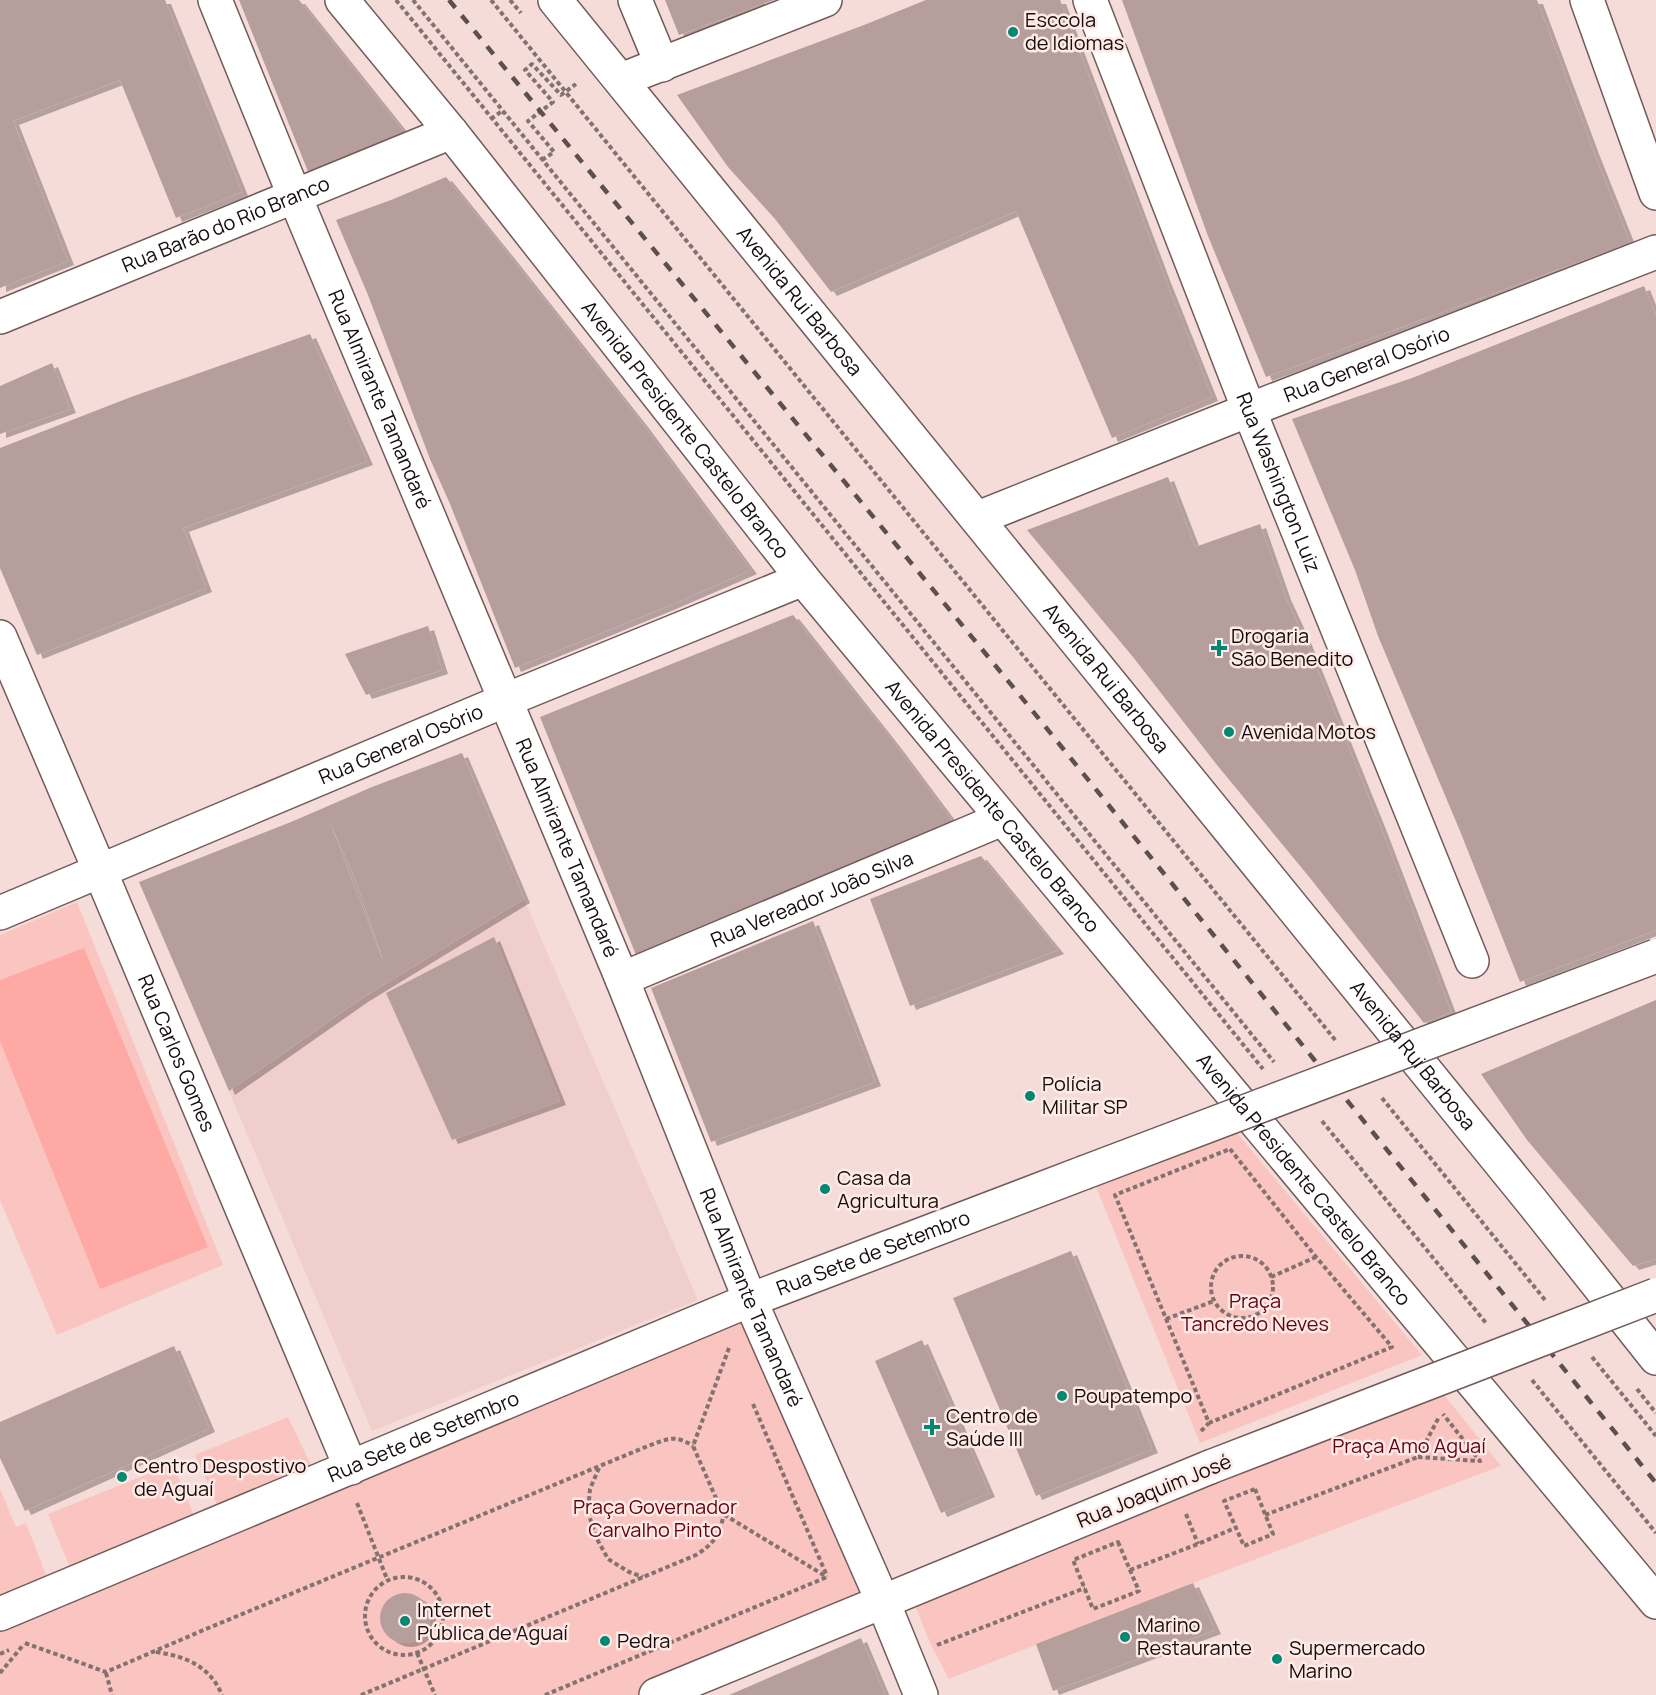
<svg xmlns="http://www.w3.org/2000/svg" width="1656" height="1695" font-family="Manrope,sans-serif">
<defs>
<filter id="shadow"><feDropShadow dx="6" dy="4" stdDeviation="0" flood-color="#0004"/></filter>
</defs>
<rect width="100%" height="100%" fill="#f5dcd9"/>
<polygon fill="#f0cecb" points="524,899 698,1300 372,1431 229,1091 362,998"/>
<g fill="#fac5c1">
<polygon points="77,902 223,1265 57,1335 0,1200 0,935"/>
<polygon points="1232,1127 1422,1355 1200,1443 1094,1182"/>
<polygon points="750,1300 883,1602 656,1695 0,1695 0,1615"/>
<polygon points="1433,1381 1501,1466 1193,1583 949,1679 932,1647 909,1592"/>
<polygon points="288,1417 312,1467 218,1507 195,1455"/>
<polygon points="173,1464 195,1518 71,1570 48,1514"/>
<polygon points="0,1489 16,1527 26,1523 48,1580 0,1599"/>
</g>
<polygon fill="#fea9a4" points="84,948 208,1247 100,1289 0,1041 0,980"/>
<g fill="#b69e9c" fill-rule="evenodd" filter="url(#shadow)">
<polygon points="0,0 165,0 242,192 176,218 120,80 13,121 68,261 0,288"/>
<polygon points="239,0 299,0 406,134 309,174"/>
<polygon points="665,0 774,0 679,35"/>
<polygon points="926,0 1060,0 1165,279 1212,397 1112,438 1016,211 831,292 775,219 728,167 677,95 864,25"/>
<polygon points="1122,0 1537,0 1593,150 1630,243 1266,377 1208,236"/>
<polygon points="446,177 513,260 642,423 751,570 668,606 515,668 450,504 430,459 368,295 336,220 391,200"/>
<polygon points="1644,286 1656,316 1656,930 1520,982 1460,831 1378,636 1355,570 1292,419 1412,378"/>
<polygon points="310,334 367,461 183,528 206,588 37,655 0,568 0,448 131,397"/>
<polygon points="52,363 70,409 0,434 0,386"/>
<polygon points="1168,477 1195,547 1260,524 1285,596 1305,639 1381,828 1451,1012 1424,1023 1310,878 1217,765 1133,657 1027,530"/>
<polygon points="793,615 895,744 954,823 636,955 540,717"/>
<polygon points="428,626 442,670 366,695 345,654"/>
<path d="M462,753L524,899L362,998L229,1091L139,882L291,822L372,787ZM329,820L354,876L383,959H382Z"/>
<polygon points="981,856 1058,950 910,1006 870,899"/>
<polygon points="813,921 875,1082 711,1142 651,988"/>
<polygon points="494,937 560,1101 452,1140 386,993"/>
<polygon points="1656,1000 1656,1259 1633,1266 1527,1140 1481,1074"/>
<polygon points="1071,1251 1152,1449 1036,1496 953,1298"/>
<polygon points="922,1340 989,1493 941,1513 875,1361"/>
<polygon points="174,1346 209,1428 25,1511 0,1458 0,1422"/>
<polygon points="1193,1583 1215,1630 1053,1691 1036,1644"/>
<circle cx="405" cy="1618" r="25"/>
<polygon points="861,1638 885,1695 729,1695"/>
</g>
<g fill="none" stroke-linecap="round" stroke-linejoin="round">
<defs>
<g id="minor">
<path id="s1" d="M215,0L295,197L622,979L750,1300L883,1602L921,1695"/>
<polyline points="635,0 662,65"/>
<path id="s2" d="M1090,0L1249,410L1472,961"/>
<polyline points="1587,0 1656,193"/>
<polyline points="621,80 825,0"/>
<path id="s3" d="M0,317L451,132"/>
<path id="s4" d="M978,518L1249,410L1656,252"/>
<path id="s5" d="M0,637L100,871L351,1468"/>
<path id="s6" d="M0,913L506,700L803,579"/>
<path id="s7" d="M622,979L1002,819"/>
<path id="s8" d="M0,1614L750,1300L1083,1173"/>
<polyline points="656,1695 1210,1467"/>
</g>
<g id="secondary">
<path id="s9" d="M342,0L451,132L803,579L1656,1602"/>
<path id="s10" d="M555,0L1533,1203L1656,1358"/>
</g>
</defs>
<use href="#minor" stroke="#715b5a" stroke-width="36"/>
<use href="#secondary" stroke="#715b5a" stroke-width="36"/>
<g stroke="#837270" stroke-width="4" stroke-dasharray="4.5 3" stroke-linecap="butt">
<polyline points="396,0 1263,1069"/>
<polyline points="413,0 1274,1062"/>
<polyline points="491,0 1336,1041"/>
<polyline points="510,0 521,13"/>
<polyline points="491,119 502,111 504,113"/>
<polyline points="542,160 554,152 528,121 553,102 525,70 532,64 561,95 576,84"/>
<polyline points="1382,1098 1545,1300"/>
<polyline points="1322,1121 1486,1323"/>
<polygon points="1230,1149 1316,1257 1392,1347 1209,1423 1115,1195"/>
<circle cx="1242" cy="1287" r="31"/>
<polyline points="1271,1277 1316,1257"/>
<polyline points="1166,1319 1214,1301"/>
<polyline points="729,1348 693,1446 723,1514 827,1577"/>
<polyline points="1592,1357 1656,1436"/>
<polyline points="1532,1380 1656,1533"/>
<polyline points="1637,1389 1656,1413"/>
<polyline points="753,1404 827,1576"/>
<polyline points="1201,1431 1209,1423"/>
<polyline points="1418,1457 1480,1461 1443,1414"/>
<polyline points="599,1468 590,1489 588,1512 596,1537 608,1559 629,1572 643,1577"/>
<polygon points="1255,1489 1273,1534 1244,1546 1224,1501"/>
<polyline points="357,1503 387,1579"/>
<polyline points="1186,1514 1198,1544"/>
<polyline points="1265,1515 1418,1457 1439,1417"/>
<polygon points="1118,1542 1139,1591 1093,1609 1073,1560"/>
<polyline points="1130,1570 1198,1544 1235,1528"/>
<circle cx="404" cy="1616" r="39"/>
<path d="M25,1643L106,1672L206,1629L648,1446C667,1439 675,1434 693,1446"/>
<polyline points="937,1645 1085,1588"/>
<path d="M156,1652C185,1656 210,1666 222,1695"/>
<polyline points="417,1653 435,1695"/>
<polyline points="0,1654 9,1650"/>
<polyline points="0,1673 24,1644"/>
<polyline points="106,1673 112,1695"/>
<path d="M361,1695L696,1555C712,1545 722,1534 723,1514"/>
<polyline points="545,1695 827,1577"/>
</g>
<use href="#minor" stroke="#fff" stroke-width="33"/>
<use href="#secondary" stroke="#fff" stroke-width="33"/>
<polyline stroke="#5d4f4e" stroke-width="4.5" stroke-dasharray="10 10" stroke-linecap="butt" points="449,0 1031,709 1656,1483"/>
<defs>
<g id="minor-bridge">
<polyline points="1083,1173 1656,956"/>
<polyline points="1210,1467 1656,1295"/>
</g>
</defs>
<use href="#minor-bridge" stroke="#715b5a" stroke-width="36" stroke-linecap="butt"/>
<use href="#minor-bridge" stroke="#fff" stroke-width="33"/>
</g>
<g fill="#008970" stroke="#ffeae8" stroke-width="2">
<circle cx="1013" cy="32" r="6"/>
<path d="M1216 639h6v6h6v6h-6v6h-6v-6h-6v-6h6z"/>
<circle cx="1229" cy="732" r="6"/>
<circle cx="1030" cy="1096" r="6"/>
<circle cx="825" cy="1189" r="6"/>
<circle cx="1062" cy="1396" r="6"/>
<path d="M929 1418h6v6h6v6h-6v6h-6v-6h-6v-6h6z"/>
<circle cx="122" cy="1477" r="6"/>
<circle cx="405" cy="1621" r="6"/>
<circle cx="1125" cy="1637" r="6"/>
<circle cx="605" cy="1641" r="6"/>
<circle cx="1277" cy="1659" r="6"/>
</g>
<g text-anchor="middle" stroke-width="5" stroke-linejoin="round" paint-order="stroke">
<g font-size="20" fill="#150d0c" stroke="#ffeae8" text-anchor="start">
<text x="1025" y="27">Esccola<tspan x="1025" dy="23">de Idiomas</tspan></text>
<text x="1231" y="643">Drogaria<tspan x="1231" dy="23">São Benedito</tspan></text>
<text x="1241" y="739">Avenida Motos</text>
<text x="1042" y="1091">Polícia<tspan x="1042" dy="23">Militar SP</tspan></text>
<text x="837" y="1185">Casa da<tspan x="837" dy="23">Agricultura</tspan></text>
<text x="1074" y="1403">Poupatempo</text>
<text x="946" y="1423">Centro de<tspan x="946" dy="23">Saúde III</tspan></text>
<text x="134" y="1473">Centro Despostivo<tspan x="134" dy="23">de Aguaí</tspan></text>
<text x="417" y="1617">Internet<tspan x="417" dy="23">Pública de Aguaí</tspan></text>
<text x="1137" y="1632">Marino<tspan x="1137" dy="23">Restaurante</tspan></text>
<text x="617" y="1648">Pedra</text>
<text x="1289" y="1655">Supermercado<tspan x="1289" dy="23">Marino</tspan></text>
</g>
<g font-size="20" fill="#150d0c" stroke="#ffeae8">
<text dy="7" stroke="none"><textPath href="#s3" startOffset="244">Rua Barão do Rio Branco</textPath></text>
<text dy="7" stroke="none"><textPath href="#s10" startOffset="388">Avenida Rui Barbosa</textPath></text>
<text dy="7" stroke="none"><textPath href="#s4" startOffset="418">Rua General Osório</textPath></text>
<text dy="7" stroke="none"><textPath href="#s1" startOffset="432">Rua Almirante Tamandaré</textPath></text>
<text dy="7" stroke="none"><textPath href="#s9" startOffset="550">Avenida Presidente Castelo Branco</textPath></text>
<text dy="7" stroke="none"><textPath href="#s2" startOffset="518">Rua Washington Luiz</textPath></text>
<text dy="7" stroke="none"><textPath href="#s10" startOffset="874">Avenida Rui Barbosa</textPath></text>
<text dy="7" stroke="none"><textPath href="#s6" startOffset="435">Rua General Osório</textPath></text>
<text dy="7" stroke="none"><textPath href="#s9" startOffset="1036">Avenida Presidente Castelo Branco</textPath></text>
<text dy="7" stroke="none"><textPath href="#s1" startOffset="918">Rua Almirante Tamandaré</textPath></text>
<text dy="7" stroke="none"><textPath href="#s7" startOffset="206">Rua Vereador João Silva</textPath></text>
<text dy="7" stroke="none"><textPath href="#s5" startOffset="452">Rua Carlos Gomes</textPath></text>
<text dy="7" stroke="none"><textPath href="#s10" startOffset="1360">Avenida Rui Barbosa</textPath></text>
<text dy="7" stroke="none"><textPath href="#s9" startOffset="1522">Avenida Presidente Castelo Branco</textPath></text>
<text dy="7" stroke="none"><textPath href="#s8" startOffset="945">Rua Sete de Setembro</textPath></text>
<text dy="7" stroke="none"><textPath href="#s1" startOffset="1404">Rua Almirante Tamandaré</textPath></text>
<text dy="7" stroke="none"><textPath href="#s8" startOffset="459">Rua Sete de Setembro</textPath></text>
<text transform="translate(1154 1491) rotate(-22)" y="7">Rua Joaquim José</text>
</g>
<g font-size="20" fill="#63020e" stroke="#ffeae8">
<text x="1255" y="1308">Praça<tspan x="1255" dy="23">Tancredo Neves</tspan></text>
<text x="1409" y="1453">Praça Amo Aguaí</text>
<text x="655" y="1514">Praça Governador<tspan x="655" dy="23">Carvalho Pinto</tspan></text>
</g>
</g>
</svg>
